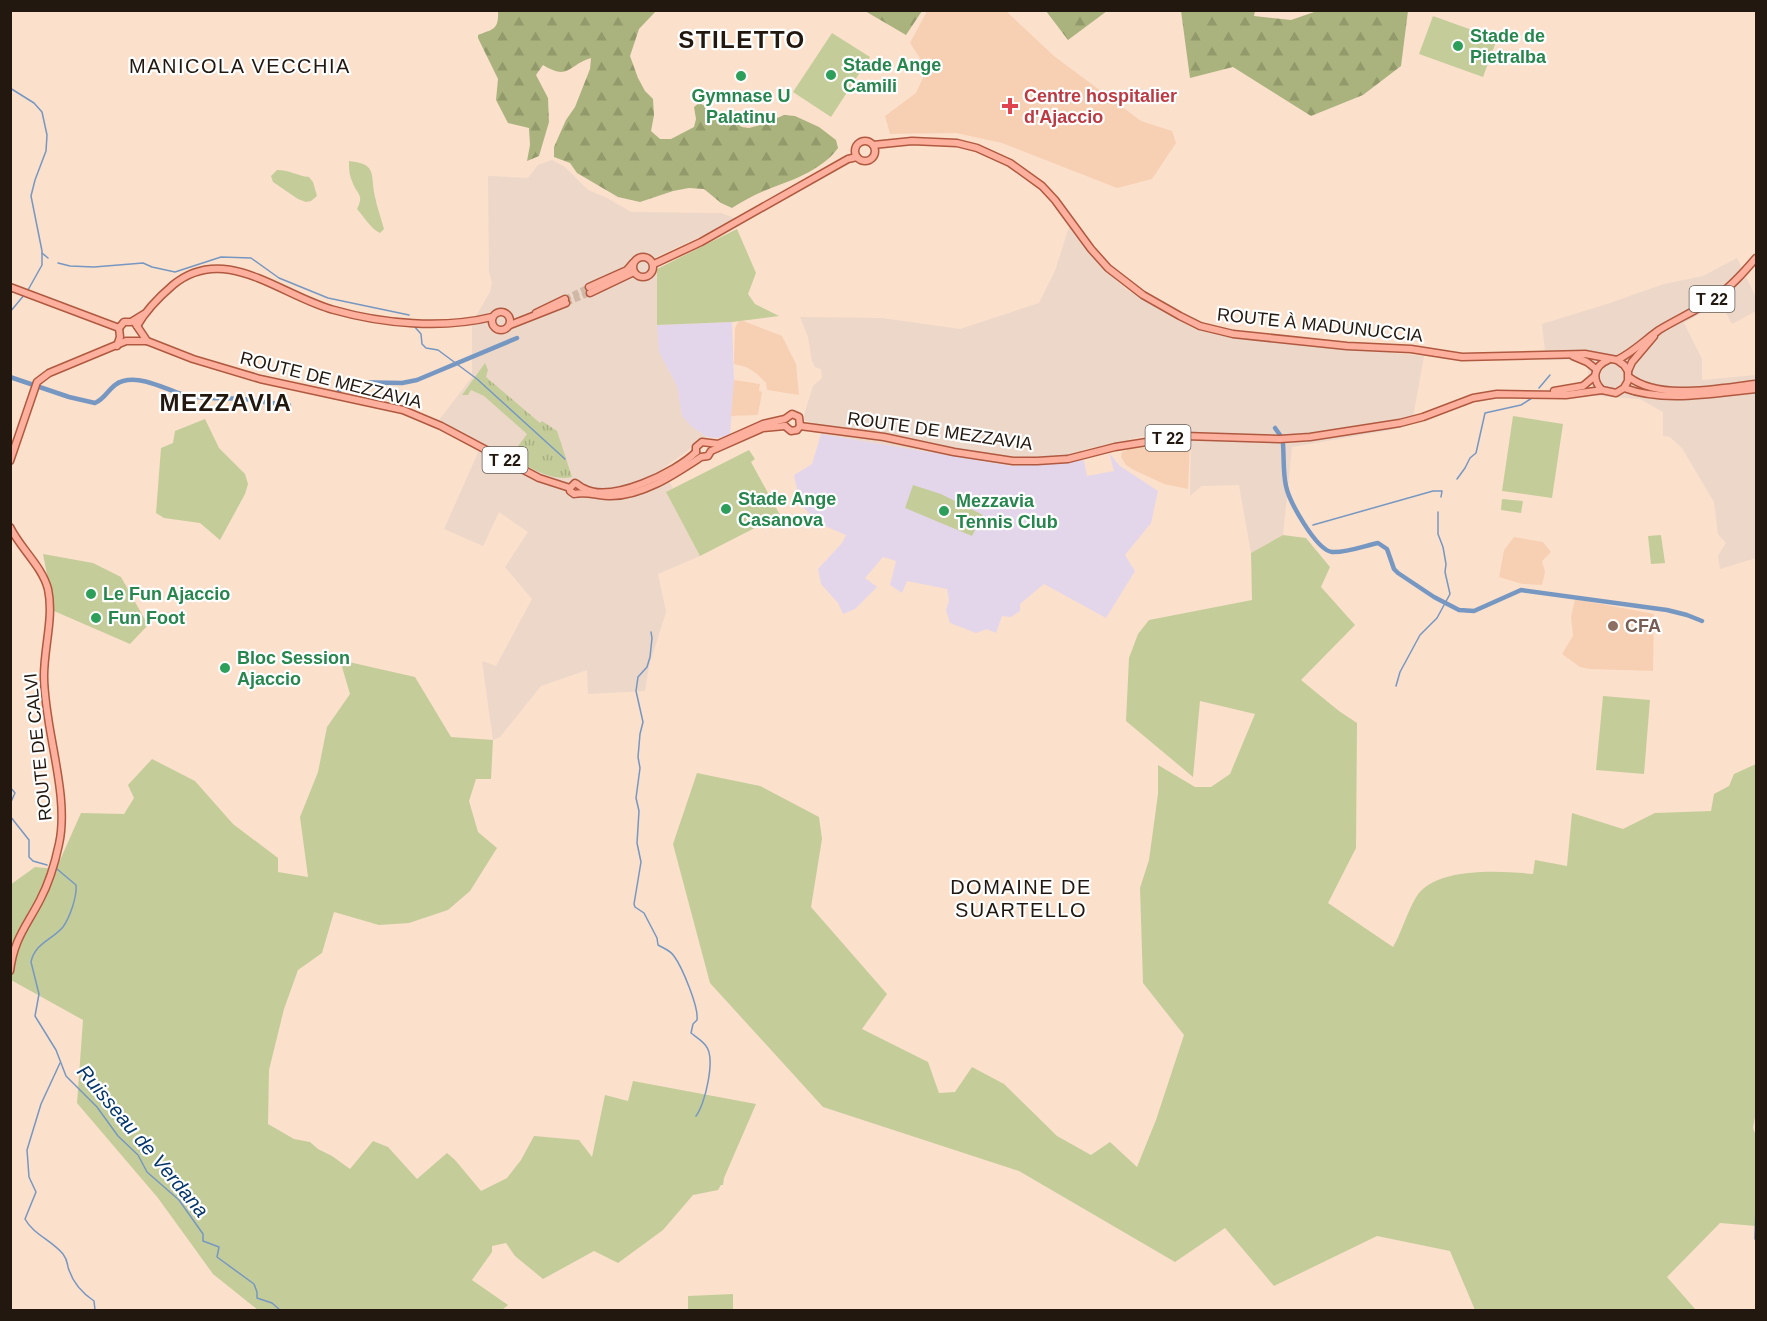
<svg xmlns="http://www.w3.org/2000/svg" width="1767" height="1321" font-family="Arial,sans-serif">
<defs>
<pattern id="forest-firs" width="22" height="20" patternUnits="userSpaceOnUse" patternTransform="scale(1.5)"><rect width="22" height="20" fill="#aab37d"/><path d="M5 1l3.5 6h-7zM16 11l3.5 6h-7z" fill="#92996b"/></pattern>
<pattern id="park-tufts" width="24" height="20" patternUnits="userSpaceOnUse" patternTransform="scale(1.5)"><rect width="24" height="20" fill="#c4cd99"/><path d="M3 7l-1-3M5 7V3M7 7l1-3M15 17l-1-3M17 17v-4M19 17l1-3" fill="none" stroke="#a8af83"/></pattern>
</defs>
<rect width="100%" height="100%" fill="#fbe0cc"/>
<g fill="#ecd7c9">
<polygon points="552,160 565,167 588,190 607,198 631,212 721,213 735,218 721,227 656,257 659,352 677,386 682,416 692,427 707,437 662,469 673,488 666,492 700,556 658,574 666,612 649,666 645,691 588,694 587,670 541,686 500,737 493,740 482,661 496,666 532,599 505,567 528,532 499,512 483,546 444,529 482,444 439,420 472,377 472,323 490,292 492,283 489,272 488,176 528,178 538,165"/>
<polygon points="1069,227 1098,264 1126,289 1194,329 1221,336 1424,356 1412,423 1391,430 1292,447 1283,535 1251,553 1239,485 1202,486 1190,496 1191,432 1159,433 1082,450 1084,460 1064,463 1012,466 821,434 822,426 804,420 804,415 813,386 822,378 821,369 815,367 812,361 808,337 800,317 882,318 960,329 1039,303 1055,271"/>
<polygon points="1737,258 1756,298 1756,311 1732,324 1720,302 1684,323 1702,359 1702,380 1756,375 1756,558 1720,569 1718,556 1726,543 1718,534 1714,502 1682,448 1670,437 1663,436 1663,412 1640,399 1596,396 1588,376 1588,367 1583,364 1568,360 1546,360 1542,324 1607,304 1664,284 1703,276"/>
</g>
<g fill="#e4d6ea">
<polygon points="732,322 734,380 730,435 717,438 707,437 692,427 682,416 677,386 659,352 657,325"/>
<polygon points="821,434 1012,466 1064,463 1084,460 1087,476 1114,471 1109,453 1120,466 1158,491 1151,523 1125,555 1135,571 1106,618 1044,584 1020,604 1020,611 1011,617 1002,616 996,633 987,629 976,633 950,623 946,610 949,601 947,589 907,581 902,593 890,585 896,561 883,557 865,578 877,587 855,609 843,614 838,603 821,584 818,569 842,543 846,535 820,524 800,504 794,475 812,464"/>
</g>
<g fill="#f7d0b3">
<polygon points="927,11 1006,11 1054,56 1141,121 1172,131 1176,143 1152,179 1117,188 1002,143 956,133 890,134 885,116 916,93 927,69 910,43"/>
<polygon points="741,320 782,336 796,364 799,395 767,390 766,383 756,373 746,367 734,364 735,328 738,322"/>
<polygon points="734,380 760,384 759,391 762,392 758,415 731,416"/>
<polygon points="1190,442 1188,489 1164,484 1134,470 1126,465 1121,457 1122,452 1130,449"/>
<polygon points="1514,537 1543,542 1551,552 1542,561 1545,572 1542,585 1522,584 1499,577 1504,550"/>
<polygon points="1575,599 1654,614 1653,671 1590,669 1580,667 1562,654 1573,636 1571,617"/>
</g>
<g fill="#c4cd99">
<polygon points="1433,16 1497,39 1483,77 1419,54"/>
<polygon points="832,33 870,57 831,117 793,92"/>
<path d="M349,161C378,164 370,174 375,197C377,207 381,218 384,229L380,233C370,228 365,218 357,209C365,194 356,194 352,181C349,174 349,168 349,161Z"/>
<path d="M277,170C291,170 297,176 309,177L313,182L317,196L311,201L306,202L298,199L273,182L271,176Z"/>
<polygon points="737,229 756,273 748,294 755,304 779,316 732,322 657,325 657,269"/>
<polygon points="1513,416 1563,424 1552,498 1502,491"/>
<polygon points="205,419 219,448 245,474 248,484 245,494 220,540 200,523 164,518 156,513 161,448 173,443 175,431"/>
<polygon points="749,450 755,459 751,462 780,515 700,556 666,492"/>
<polygon points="913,485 941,494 983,515 972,536 905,508"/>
<polygon points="1502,499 1523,501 1521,513 1501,510"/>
<path d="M1283,535L1306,538L1330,567L1321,587L1355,625L1301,680L1339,711L1357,723L1356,848L1328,903L1393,947C1401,934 1410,904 1419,893C1441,867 1502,871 1533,874L1535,860L1567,866L1572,813L1623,829L1655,813L1711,811L1714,794L1729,786L1734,774L1756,764V1112L1753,1128L1756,1136V1226L1720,1223L1667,1277L1696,1310H1475L1450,1251L1377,1236L1274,1286L1225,1228L1175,1262L1019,1171L823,1107L710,983L673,844L697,773L760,786L819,817L822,839L811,907L887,994L862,1029L928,1062L939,1093L955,1092L972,1067L1004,1084L1057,1136L1091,1155L1110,1142L1137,1167L1156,1120L1184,1035L1143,983L1140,888L1149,860L1158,794V765L1195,787H1211L1230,774L1255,714L1200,701L1193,777L1126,721L1129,658L1138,634L1149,620L1252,600L1251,553Z"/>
<polygon points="1661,535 1665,563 1651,564 1648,536"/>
<polygon points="43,554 93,563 121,577 148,625 130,644 54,611"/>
<polygon points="340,660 415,677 451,737 493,740 491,779 476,779 469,801 478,832 497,848 470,891 448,910 409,923 379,925 334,912 322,953 298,970 284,1009 269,1070 268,1124 294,1139 310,1142 318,1149 332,1156 350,1169 373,1141 388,1147 417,1179 447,1153 455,1160 481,1191 507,1178 521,1160 534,1136 579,1140 592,1157 605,1095 628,1101 633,1081 756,1104 724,1178 723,1185 721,1185 718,1190 693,1195 663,1230 618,1263 594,1251 543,1279 515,1256 506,1243 492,1246 492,1252 472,1280 508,1305 502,1310 258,1310 213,1274 158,1198 77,1103 83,1020 11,980 10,885 35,867 56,869 81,813 124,814 134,798 128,785 152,759 195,781 233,824 278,858 278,872 308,877 300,817 318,772 327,727 350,694"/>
<polygon points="1603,696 1650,700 1644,774 1596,770"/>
<polygon points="733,1294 733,1310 688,1310 688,1296"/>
</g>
<g fill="url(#forest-firs)">
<path d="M498,11H656L639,29L630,56L638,78L645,91L653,99L654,115L651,131L660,139H671L694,127L696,119L694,107L699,103L725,116L742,127L749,128L764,124L784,115L795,116L819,127L836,140L838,148C819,174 784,182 757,194C748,198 740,203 732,208L721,203L704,189L689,188L673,191L640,202L618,197L577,173L570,163L554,157V147L566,120L575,107L590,69L591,58C568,65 569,81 543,65L536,75L548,98L549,122L539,156L527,161L530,145L529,128L508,123L496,100L498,79L478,38V35C493,29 499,30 498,11Z"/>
<polygon points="865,11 922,11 906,35"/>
<polygon points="1046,11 1045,11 1107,11 1068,40"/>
<polygon points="1181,11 1255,11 1254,16 1291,20 1317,11 1408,11 1401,66 1363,95 1311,116 1233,67 1190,78"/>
</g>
<path fill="url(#park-tufts)" d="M485,363L488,370L486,377L540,423L542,421L557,431L572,477C551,482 528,466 510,457L527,434L484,396L471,390L468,395H462Z"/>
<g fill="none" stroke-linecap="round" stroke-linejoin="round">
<g stroke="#7697c2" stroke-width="1.5">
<polyline points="10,88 34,103 42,112 47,135 46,151 35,180 31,196 42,251 42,265 28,290"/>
<polyline points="42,253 48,258"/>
<polyline points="58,263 70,266 94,267 143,263 152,267 175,272 221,257 251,258 279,278 328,298 409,315"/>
<polyline points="10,312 25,294"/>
<polyline points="414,326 421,334 422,344 426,348 438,350 477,379 565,459"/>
<polyline points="1539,388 1550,375"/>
<polyline points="1457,479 1465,468 1470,458 1476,453 1485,413 1521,405 1532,398"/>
<polyline points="1313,525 1433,491 1442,491 1441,497"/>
<path d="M651,632L652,638L650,657L647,667L638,677L636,691L643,722L640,734L638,757L640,768L636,798L639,811L637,843L641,862L634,904L635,907L644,913L657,938L658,945C665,949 670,950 674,956C682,967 699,1007 697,1020L693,1024L691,1033C696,1037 703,1041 706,1046C716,1058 705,1105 696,1116"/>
<polyline points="1396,686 1400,672 1420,635 1437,618 1450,594 1445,572 1446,564 1443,547 1438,534 1438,512"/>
<polyline points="10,787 15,793 10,804"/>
<polyline points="10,816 29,840 29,857 33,861 47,865"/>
<path d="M57,869L76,885C77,897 70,917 63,927C52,940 35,943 31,962L39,994L35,1016L56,1050L66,1076L97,1107L118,1136L138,1155L147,1172L179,1200L203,1234V1241L219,1247L217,1257L254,1284L257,1292V1298L272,1303L280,1310"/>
<path d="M60,1063L41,1104L27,1150L29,1177L36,1192L25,1219C33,1234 51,1240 63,1254C67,1259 67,1262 68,1267C72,1281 82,1293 94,1301L95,1310"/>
<polyline points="1755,1239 1756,1204"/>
</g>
<g stroke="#7697c2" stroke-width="4.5">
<path d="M10,377L69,397L95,403C107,398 110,384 123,381C142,376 163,388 181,394C203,400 229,397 251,400"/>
<polyline points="339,391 347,382 402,383 417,380 517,338"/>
<polyline points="256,401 289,405"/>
<polyline points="1275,428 1280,435"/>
<path d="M1283,444C1284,457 1283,473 1286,486C1289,501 1316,550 1332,552C1346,553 1364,546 1378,543L1387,549L1394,569L1398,573L1434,597L1459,610L1474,611L1521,590L1667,610L1687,615L1702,621"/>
</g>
<g stroke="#d0b8a6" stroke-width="6" stroke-dasharray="6 3" stroke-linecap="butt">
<polyline points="565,299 589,287"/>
<polyline points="566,303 590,293"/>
</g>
<defs>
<g id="major">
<circle cx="865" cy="151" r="10"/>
<path d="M873,145L912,141L957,143L977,148L1010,163L1042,186L1055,200L1091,249L1108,268L1143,295L1180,316L1200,326L1233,334L1347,346L1411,349L1462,357L1585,354L1617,360L1624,365L1628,371V381L1624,388L1616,393L1602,390C1591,379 1594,366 1608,360"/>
<circle cx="643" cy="267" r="10"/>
<polyline points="654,264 701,242 848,159 857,157"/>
<polyline points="10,287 119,328"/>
<polyline points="589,287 627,270 633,263"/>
<polyline points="590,293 634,272"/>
<circle cx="501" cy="321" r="9"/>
<polyline points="536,313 565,299"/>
<polyline points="135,323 147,341"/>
<polyline points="510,325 566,303"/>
<path d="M137,326C146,310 159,297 173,285C225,242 281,296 334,310C383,324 443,329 492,317"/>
<polyline points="119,328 124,322 131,322 144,314"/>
<polyline points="117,346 120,337 119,328"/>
<polyline points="1573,356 1587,362 1596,369"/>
<path d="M1617,360C1632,353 1645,340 1659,330C1677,319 1698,310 1716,297C1731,287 1744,272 1756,258"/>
<polyline points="1628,371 1632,362 1654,336"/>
<path d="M1629,377C1660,401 1720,388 1756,384"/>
<path d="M1624,388C1665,403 1714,393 1756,389"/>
<polyline points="1554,391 1583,386 1595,376"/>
<polyline points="785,426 791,431 797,430 800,426"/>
<polyline points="800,426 884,437 954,452 1013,461 1037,461 1068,459 1115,447 1184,436 1280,439 1310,437 1400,423 1423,417 1473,398 1497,394 1566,395 1602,390"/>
<polyline points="696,452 696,447 702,442 718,444 763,424 785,419 792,414 799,417 800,426"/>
<polyline points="10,461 37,382 49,373 126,341 147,341 193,359 260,379 403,410 441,426 539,478 570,488"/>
<path d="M570,488V491L574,494C586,491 598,496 611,496C643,496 675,474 701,457L708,456L711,451L763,428L785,426"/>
<path d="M570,488L575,483C578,484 580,487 583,488C611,504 676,472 696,452"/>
<path d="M10,527C20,548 42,566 48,589C54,617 44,647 44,676C44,729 70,794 59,844C55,863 49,883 40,900C26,927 14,939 10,971"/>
</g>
</defs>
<use href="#major" stroke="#b05940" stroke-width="9"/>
<use href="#major" stroke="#fdb09d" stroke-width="6"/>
</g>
<g fill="#2e9e5b" stroke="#fff" stroke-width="2">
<circle cx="1458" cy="46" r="6"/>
<circle cx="831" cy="75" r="6"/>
<circle cx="741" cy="76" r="6"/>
<circle cx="726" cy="509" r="6"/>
<circle cx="944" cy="511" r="6"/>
<circle cx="91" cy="594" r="6"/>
<circle cx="96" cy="618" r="6"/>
<circle cx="225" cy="668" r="6"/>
</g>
<path fill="#e0444e" stroke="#fff" stroke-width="2" d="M1007 97h6v6h6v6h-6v6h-6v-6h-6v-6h6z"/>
<circle fill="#8d6e63" stroke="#fff" stroke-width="2" cx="1613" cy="626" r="6"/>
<g text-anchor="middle" stroke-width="4.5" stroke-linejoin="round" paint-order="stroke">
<g fill="#fff" stroke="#655d57" stroke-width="1.5">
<rect x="1689.5" y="286" width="45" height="26" rx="4.5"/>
<rect x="1145.5" y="425" width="45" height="26" rx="4.5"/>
<rect x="482.5" y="447" width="45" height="26" rx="4.5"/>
</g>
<g font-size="16" font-weight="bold" fill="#23180f">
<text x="1712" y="305">T 22</text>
<text x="1168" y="444">T 22</text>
<text x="505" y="466">T 22</text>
</g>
<g font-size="18" font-weight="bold" fill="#27864d" stroke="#fff" text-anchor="start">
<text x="1470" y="42">Stade de<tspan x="1470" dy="21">Pietralba</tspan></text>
<text x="843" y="71">Stade Ange<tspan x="843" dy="21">Camili</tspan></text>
<text x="741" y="102" text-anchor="middle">Gymnase U<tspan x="741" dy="21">Palatinu</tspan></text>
<text x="738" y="505">Stade Ange<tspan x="738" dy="21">Casanova</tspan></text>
<text x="956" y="507">Mezzavia<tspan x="956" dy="21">Tennis Club</tspan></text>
<text x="103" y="600">Le Fun Ajaccio</text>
<text x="108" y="624">Fun Foot</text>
<text x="237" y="664">Bloc Session<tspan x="237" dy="21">Ajaccio</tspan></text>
</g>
<g font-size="18" font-weight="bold" fill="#be3a42" stroke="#fff" text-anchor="start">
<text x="1024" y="102">Centre hospitalier<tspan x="1024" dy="21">d'Ajaccio</tspan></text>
</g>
<g font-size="18" fill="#23180f" stroke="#fff">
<text transform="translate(1320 325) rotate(6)" y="6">ROUTE À MADUNUCCIA</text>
<text transform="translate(331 380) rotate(14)" y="6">ROUTE DE MEZZAVIA</text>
<text transform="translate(940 431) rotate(8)" y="6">ROUTE DE MEZZAVIA</text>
<text transform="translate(38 747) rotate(-96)" y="6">ROUTE DE CALVI</text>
</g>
<g font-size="18" font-weight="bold" fill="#785e54" stroke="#fff" text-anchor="start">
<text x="1625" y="632">CFA</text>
</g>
<g font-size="20" letter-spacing="1.5" fill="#23180f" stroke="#fff">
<text x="240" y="73">MANICOLA VECCHIA</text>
<text x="1021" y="894">DOMAINE DE<tspan x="1021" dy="23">SUARTELLO</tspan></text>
</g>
<g font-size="20" font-style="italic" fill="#06376c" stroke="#fff">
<text transform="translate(143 1141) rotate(50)" y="7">Ruisseau de Verdana</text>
</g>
<g font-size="24" font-weight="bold" letter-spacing="1.5" fill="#23180f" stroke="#fff">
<text x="742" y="48">STILETTO</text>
<text x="226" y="411">MEZZAVIA</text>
</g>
</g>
<rect width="1767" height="1321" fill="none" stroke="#23180f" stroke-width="24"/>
</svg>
